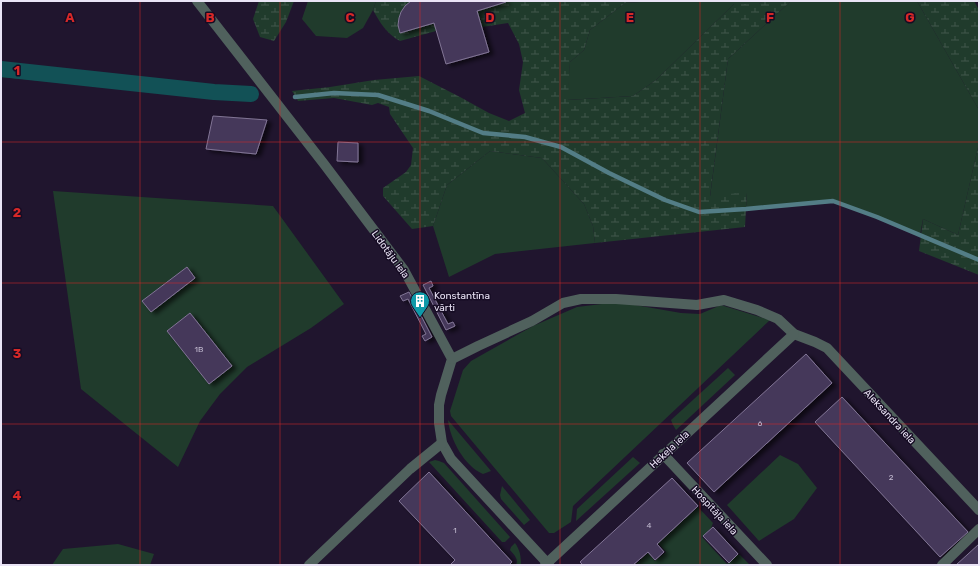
<svg xmlns="http://www.w3.org/2000/svg" width="980" height="566" font-family="Rubik,sans-serif">
<defs>
<pattern id="wetland-marsh" width="20" height="14" patternUnits="userSpaceOnUse"><rect width="20" height="14" fill="#203b2c"/><path d="M1 5h8M5 5V1M11 12h8M15 12V8" fill="none" stroke="#41574b"/></pattern>
<filter id="shadow"><feDropShadow dx="4.5" dy="2.5" stdDeviation="2" flood-color="#0009"/></filter>
</defs>
<rect width="100%" height="100%" fill="#20152e"/>
<g fill="#203b2c" fill-rule="evenodd">
<polygon points="308,1 376,1 373,10 363,28 347,38 316,36 302,19"/>
<polygon points="642,1 763,1 759,4 734,4 656,80 633,96 567,100 570,62 584,50 590,30 625,3 640,2"/>
<polygon points="791,1 917,1 979,110 979,143 958,235 923,219 920,235 877,217 833,201 746,209 747,193 710,197 728,59"/>
<polygon points="490,151 542,158 584,204 593,226 595,243 495,254 449,277 433,226 447,185"/>
<path d="M53,191L273,206L344,304L311,328L247,367L220,394L200,421L178,467L81,389ZM187,267L195,278L151,312L142,301ZM190,313L232,366L209,384L167,331Z"/>
<polygon points="618,302 681,313 700,314 721,305 770,320 573,506 571,522 554,533 549,533 451,416 450,411 463,370 471,361 533,326 577,307"/>
<polygon points="728,368 735,375 676,430 673,425 671,420"/>
<path d="M448,420L491,471L483,474C464,466 450,439 448,420Z"/>
<polygon points="780,455 798,464 817,488 794,519 759,541 727,505"/>
<polygon points="633,457 640,463 576,521 577,509"/>
<polygon points="435,460 439,461 444,463 510,537 505,542 502,542 429,462"/>
<polygon points="502,486 530,520 524,525 501,499 500,495"/>
<polygon points="698,507 713,523 711,528 702,537 727,564 737,555 740,555 750,565 635,565 648,553 655,561 666,552 658,543"/>
<path d="M515,543C520,550 521,556 521,565H516C519,559 514,555 510,550L511,547Z"/>
<polygon points="118,544 154,554 150,565 52,565 63,549"/>
</g>
<g fill="url(#wetland-marsh)">
<polygon points="259,1 294,1 286,22 274,41 260,37 253,19"/>
<path d="M376,1H411C403,8 399,14 398,25L434,23L436,31L400,41C387,34 380,23 373,10Z"/>
<polygon points="506,1 642,1 640,2 625,3 590,30 584,50 570,62 568,100 633,96 656,80 734,4 759,4 763,1 791,1 728,59 710,196 747,192 745,227 595,243 593,226 584,204 542,158 490,151 447,185 433,226 412,229 383,196 383,188 406,172 411,165 413,148 390,114 389,107 378,103 372,105 334,98 298,101 292,91 330,87 374,80 419,76 460,97 489,113 509,121 525,113 519,90 523,62 519,44 508,23 482,27 477,11"/>
<polygon points="917,1 974,1 979,10 979,110"/>
<polygon points="1,64 238,88 240,93 230,99 1,77"/>
<polygon points="979,143 979,275 919,251 923,219 958,235"/>
</g>
<g fill="none" stroke-linecap="round" stroke-linejoin="round">
<polyline stroke="#537d86" stroke-width="4.5" points="295,97 334,93 378,95 429,111 483,133 525,137 561,147 609,173 665,200 699,212 746,209 833,201 877,217 979,260"/>
<polyline stroke="#125156" stroke-width="16" points="1,69 214,92 251,94"/>
</g>
<g fill="#45375a" stroke="#827696" filter="url(#shadow)">
<polygon points="411,1 506,1 506,2 477,11 489,52 446,64 434,23 400,33 398,25 399,18 401,12 405,6"/>
<polygon points="213,116 267,120 256,154 206,149"/>
<polygon points="338,142 358,143 358,162 337,161"/>
<polygon points="187,267 195,278 151,312 142,301"/>
<polygon points="431,281 433,286 429,288 448,324 453,322 455,326 446,330 423,285"/>
<polygon points="409,292 432,337 425,341 422,336 426,334 408,299 403,301 400,296"/>
<polygon points="190,313 232,366 209,384 167,331"/>
<polygon points="806,354 832,383 714,492 687,463"/>
<polygon points="842,397 968,532 940,557 815,422"/>
<polygon points="429,472 512,562 509,565 450,565 455,560 399,501"/>
<polygon points="672,478 698,506 657,544 664,552 655,560 648,552 633,565 583,565 580,562"/>
<polygon points="713,527 738,554 729,563 703,536"/>
<polygon points="979,544 979,565 956,565"/>
</g>
<g fill="none" stroke-linecap="round" stroke-linejoin="round">
<g stroke="#50615d" stroke-width="10">
<polyline points="197,1 324,164 404,270 452,359 441,395 439,405 439,423 442,443 451,459 549,565"/>
<polyline points="452,359 478,346 532,321 563,303 581,299 616,299 697,305 724,300 757,310 778,319 794,334 815,342 827,348 979,510"/>
<polyline points="663,454 767,565"/>
<polyline points="309,565 410,469 442,443"/>
<polyline points="545,565 794,334"/>
<polyline points="942,565 979,529"/>
</g>
</g>
<path fill="none" stroke="#d62828" stroke-width="1" stroke-opacity="0.55" d="M140,1V565M280,1V565M420,1V565M560,1V565M700,1V565M840,1V565M1,142H979M1,283H979M1,424H979"/>
<defs>
<symbol id="building-pin" viewBox="-11 -11 22 30"><path d="M0 17L-7.5 6A9.5 9.5 0 1 1 7.5 6Z" fill="#0f9aa8" stroke="#160c24"/><path d="M-4-6H4V6H1V3H-1V6H-4ZM-2.5-4.3h1.7v1.8h-1.7ZM.8-4.3h1.7v1.8H.8ZM-2.5-1h1.7V.8h-1.7ZM.8-1h1.7V.8H.8Z" fill="#fff"/></symbol>
</defs>
<g fill-rule="evenodd">
<use href="#building-pin" x="409" y="290" width="22" height="30"/>
</g>
<g text-anchor="middle" stroke-width="3" stroke-linejoin="round" paint-order="stroke">
<g font-size="8" fill="#c1b9cf">
<text x="199" y="352">1B</text>
<text x="760" y="426">6</text>
<text x="891" y="480">2</text>
<text x="649" y="528">4</text>
<text x="455" y="533">1</text>
</g>
<g font-size="10" fill="#eae4f6" stroke="#160c24">
<text transform="translate(391 254) rotate(54)" y="4">Lidotāju iela</text>
<text transform="translate(890 416) rotate(47)" y="4">Aleksandra iela</text>
<text transform="translate(669 449) rotate(-43)" y="4">Hekeļa iela</text>
<text transform="translate(715 510) rotate(47)" y="4">Hospitāļa iela</text>
</g>
<g font-size="10" fill="#eae4f6" stroke="#160c24" text-anchor="start">
<text x="434" y="299">Konstantīna<tspan x="434" dy="12">vārti</tspan></text>
</g>
</g>
<g font-size="13" text-anchor="middle" font-weight="bold" fill="#d62828" stroke="#160c24" stroke-width="3" stroke-linejoin="round" paint-order="stroke">
<text x="70" y="22">A</text>
<text x="210" y="22">B</text>
<text x="350" y="22">C</text>
<text x="490" y="22">D</text>
<text x="630" y="22">E</text>
<text x="770" y="22">F</text>
<text x="910" y="22">G</text>
<text x="17" y="75">1</text>
<text x="17" y="217">2</text>
<text x="17" y="358">3</text>
<text x="17" y="500">4</text>
</g>
<rect width="980" height="566" fill="none" stroke="#eae4f6" stroke-width="4"/>
</svg>
